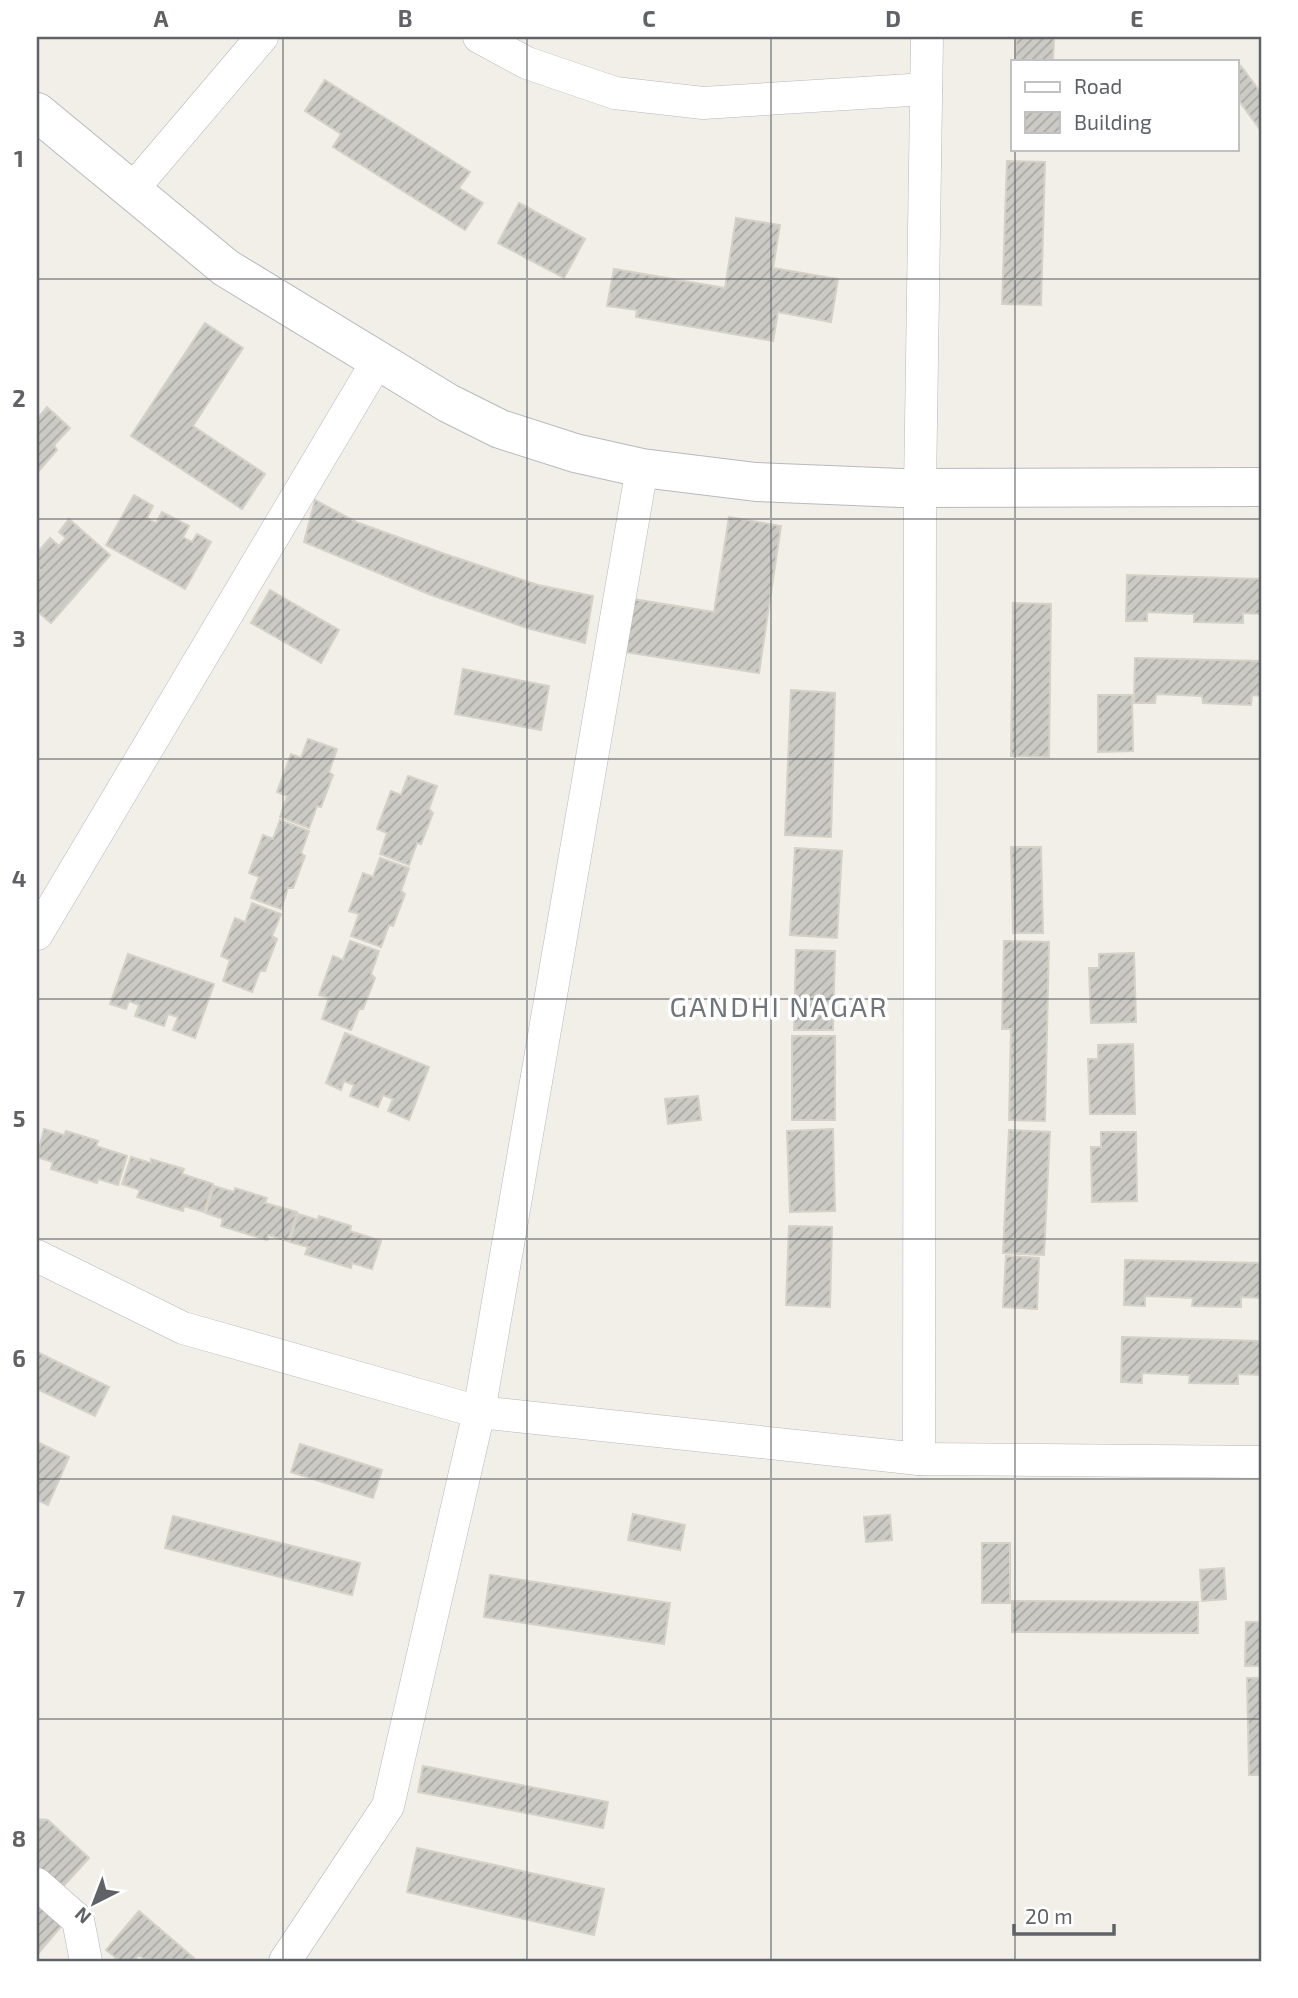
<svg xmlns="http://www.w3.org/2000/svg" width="1298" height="1998" font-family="'Exo 2',sans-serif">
<defs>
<pattern id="building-hatch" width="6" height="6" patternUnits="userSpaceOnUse" patternTransform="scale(1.75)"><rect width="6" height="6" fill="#cccac5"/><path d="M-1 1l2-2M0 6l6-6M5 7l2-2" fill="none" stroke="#a9a8a4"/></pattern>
</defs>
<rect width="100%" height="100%" fill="#f1efe8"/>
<g fill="url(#building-hatch)" stroke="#d6d1c6" stroke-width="2">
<polygon points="1016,37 1054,37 1053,61 1015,61"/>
<polygon points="1241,66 1261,93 1261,131 1237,98 1237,69"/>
<polygon points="325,80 470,172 459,188 483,203 465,230 333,147 341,134 305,111"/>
<polygon points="1007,161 1045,162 1041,305 1002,304"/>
<polygon points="519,203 585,239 564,278 498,243"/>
<polygon points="736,218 780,225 773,268 838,279 831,322 778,312 773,341 636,317 637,310 607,306 614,269 725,288"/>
<polygon points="205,323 243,348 193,426 265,474 242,509 131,436"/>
<polygon points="47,407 70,428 54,445 57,450 37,473 37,419"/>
<polygon points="134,495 153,506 147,518 156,523 162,512 189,526 183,537 192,542 197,534 211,542 185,589 106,545"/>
<polygon points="315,500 356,522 445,554 538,585 593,596 585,643 527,628 431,595 304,542"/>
<polygon points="729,517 781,526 759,673 612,650 620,597 714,612"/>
<polygon points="69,519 110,555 51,623 37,611 37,573 40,570 37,567 37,553 50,538 59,546 66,538 59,532"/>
<polygon points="1127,575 1261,579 1261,614 1243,613 1243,623 1194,622 1194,614 1147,612 1147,621 1126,621"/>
<polygon points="270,590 339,630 321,663 251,623"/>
<polygon points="1013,603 1051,604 1049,757 1011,756"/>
<polygon points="1135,658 1261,661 1261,696 1252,695 1251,705 1203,703 1202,696 1156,694 1155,703 1134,703"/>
<polygon points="463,669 549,686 541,730 455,714"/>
<polygon points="791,690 835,693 831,837 785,835"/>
<polygon points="1098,695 1132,695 1133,751 1098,752"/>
<polygon points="308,739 337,749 329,772 333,775 321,807 317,806 309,828 280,817 287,796 277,792 291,754 301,758"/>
<polygon points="408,776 437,786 429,809 433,813 421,844 417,843 409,865 380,854 387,833 377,829 391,791 401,795"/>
<polygon points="280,820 309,831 301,853 305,856 293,888 288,888 281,909 251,898 259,877 249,873 263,835 273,839"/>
<polygon points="1011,847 1041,847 1043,933 1013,933"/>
<polygon points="795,848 842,851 837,938 790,935"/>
<polygon points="380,858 409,868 401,891 405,894 393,926 389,925 381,947 351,936 359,914 349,911 363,873 373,877"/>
<polygon points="252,903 281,914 272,936 277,939 265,971 260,971 252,992 223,981 230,960 221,956 235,918 245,922"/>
<polygon points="350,941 379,951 371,974 375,978 363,1009 359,1009 351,1030 322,1019 329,998 319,995 333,956 343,960"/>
<polygon points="1004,941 1049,942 1045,1121 1009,1120 1011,1029 1002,1029"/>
<polygon points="796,950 835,951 833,1030 794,1030"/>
<polygon points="1134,953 1136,1022 1091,1023 1089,968 1099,968 1099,954"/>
<polygon points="128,954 214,984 195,1038 173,1030 178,1017 168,1014 164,1026 135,1016 139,1005 129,1001 126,1009 110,1004"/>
<polygon points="345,1033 429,1067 409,1120 388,1111 393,1099 383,1095 378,1107 350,1096 354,1085 344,1081 341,1090 326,1083"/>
<rect x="792" y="1036" width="43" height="84"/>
<polygon points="1133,1044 1135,1114 1090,1114 1088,1059 1098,1059 1098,1045"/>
<polygon points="698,1096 701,1120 668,1124 665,1099"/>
<polygon points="44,1129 64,1135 66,1131 98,1141 96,1146 127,1156 118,1185 98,1179 97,1183 51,1169 53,1162 37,1157"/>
<polygon points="833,1129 835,1211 790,1212 787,1131"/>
<polygon points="1009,1130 1050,1132 1044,1255 1003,1253"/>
<polygon points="1101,1132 1136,1132 1137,1201 1092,1202 1091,1147 1101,1147"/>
<polygon points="131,1157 151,1163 151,1159 184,1169 182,1174 213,1184 204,1212 184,1206 183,1211 137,1197 140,1190 122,1184"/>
<polygon points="214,1186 234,1192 235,1188 267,1198 265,1203 297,1212 288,1241 268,1235 267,1240 221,1226 223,1219 206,1213"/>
<polygon points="298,1214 318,1220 319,1216 351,1226 350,1231 381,1241 372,1269 352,1263 351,1268 305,1254 308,1247 290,1242"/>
<polygon points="789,1226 832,1227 830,1307 786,1305"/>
<polygon points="1006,1256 1039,1258 1037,1309 1003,1307"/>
<polygon points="1125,1260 1261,1263 1261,1298 1241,1297 1241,1307 1192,1306 1193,1298 1145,1296 1145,1306 1124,1305"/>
<polygon points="1122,1337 1261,1341 1261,1375 1238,1374 1238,1384 1189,1383 1190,1375 1142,1373 1142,1383 1121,1382"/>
<polygon points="37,1352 109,1387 95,1416 37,1389"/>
<polygon points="37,1442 69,1457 48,1505 37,1500"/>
<polygon points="300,1444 382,1470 373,1498 291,1472"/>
<polygon points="633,1514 685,1525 680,1550 628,1540"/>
<polygon points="890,1515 892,1540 866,1542 864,1517"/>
<polygon points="173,1516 360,1563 352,1595 165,1548"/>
<rect x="982" y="1543" width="28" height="60"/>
<polygon points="1224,1568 1226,1599 1202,1601 1200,1570"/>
<polygon points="490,1575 670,1603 664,1644 484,1617"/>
<polygon points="1012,1601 1198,1602 1198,1633 1012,1632"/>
<polygon points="1246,1622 1261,1622 1261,1666 1245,1666"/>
<polygon points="1247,1678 1261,1678 1261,1775 1249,1775"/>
<polygon points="423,1766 608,1802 603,1828 418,1792"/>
<polygon points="37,1819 48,1820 89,1858 59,1891 37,1871"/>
<polygon points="417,1848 604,1889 594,1935 407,1892"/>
<polygon points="37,1902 63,1924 37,1955"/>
<polygon points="139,1911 194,1958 191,1961 146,1961 139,1955 133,1961 120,1961 106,1950"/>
</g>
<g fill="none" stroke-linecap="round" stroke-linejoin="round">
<defs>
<g id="street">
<polyline points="479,37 527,63 615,93 703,103 926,89"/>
<polyline points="132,190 262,37"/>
<polyline points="642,468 479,1412 919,1459 920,488 927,37"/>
<polyline points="37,934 378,360"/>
<polyline points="37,1256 183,1328 479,1412 388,1806 285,1961"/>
<polyline points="919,1459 1261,1462"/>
<polyline points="37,1884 78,1920 86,1961"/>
</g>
<polyline id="secondary" points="37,112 226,268 448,403 500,429 575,453 642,468 756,482 901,488 1261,487"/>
</defs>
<use href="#street" stroke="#b5b8bc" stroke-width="33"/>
<use href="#secondary" stroke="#b6babf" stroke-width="40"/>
<use href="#street" stroke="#fff" stroke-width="32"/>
<use href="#secondary" stroke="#fff" stroke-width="38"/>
</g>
<path fill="none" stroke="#5f6368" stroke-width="2" stroke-opacity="0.55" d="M283,37V1961M527,37V1961M771,37V1961M1015,37V61M1015,149V1961M37,279H1261M37,519H1261M37,759H1261M37,999H1261M37,1239H1261M37,1479H1261M37,1719H1261"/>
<g text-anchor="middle" stroke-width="7" stroke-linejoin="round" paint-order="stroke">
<g font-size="28" letter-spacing="2" fill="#70757a" stroke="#fff">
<text x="779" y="1017">GANDHI NAGAR</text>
</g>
</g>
<rect width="1298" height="1998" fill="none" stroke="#ffffff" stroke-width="77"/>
<rect x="1011" y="60" width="228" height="91" fill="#ffffff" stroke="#bfc1c3" stroke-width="2"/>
<rect x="1025" y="82" width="35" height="10" fill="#ffffff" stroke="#bfc1c3" stroke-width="2"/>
<text x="1074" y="94" font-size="21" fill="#5f6368">Road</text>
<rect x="1025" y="112" width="35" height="21" fill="url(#building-hatch)" stroke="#bfc1c3" stroke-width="2"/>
<text x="1074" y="130" font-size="21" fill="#5f6368">Building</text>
<g transform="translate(94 1903) rotate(222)" stroke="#ffffff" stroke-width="5" paint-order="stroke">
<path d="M0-5L12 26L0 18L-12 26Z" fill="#5f6368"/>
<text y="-10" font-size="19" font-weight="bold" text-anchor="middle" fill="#5f6368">N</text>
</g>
<path d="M1014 1924v10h100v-10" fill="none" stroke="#5f6368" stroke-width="3.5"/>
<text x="1025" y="1924" font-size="21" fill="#5f6368" stroke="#ffffff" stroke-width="5" paint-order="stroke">20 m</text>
<rect x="38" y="38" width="1222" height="1922" fill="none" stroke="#5f6368" stroke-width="2.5"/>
<g font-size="23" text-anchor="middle" font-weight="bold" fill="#5f6368">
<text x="161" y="27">A</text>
<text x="405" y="27">B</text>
<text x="649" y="27">C</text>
<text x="893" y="27">D</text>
<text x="1137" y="27">E</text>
<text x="19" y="167">1</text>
<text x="19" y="407">2</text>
<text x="19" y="647">3</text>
<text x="19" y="887">4</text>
<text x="19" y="1127">5</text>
<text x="19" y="1367">6</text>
<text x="19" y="1607">7</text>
<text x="19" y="1847">8</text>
</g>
</svg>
